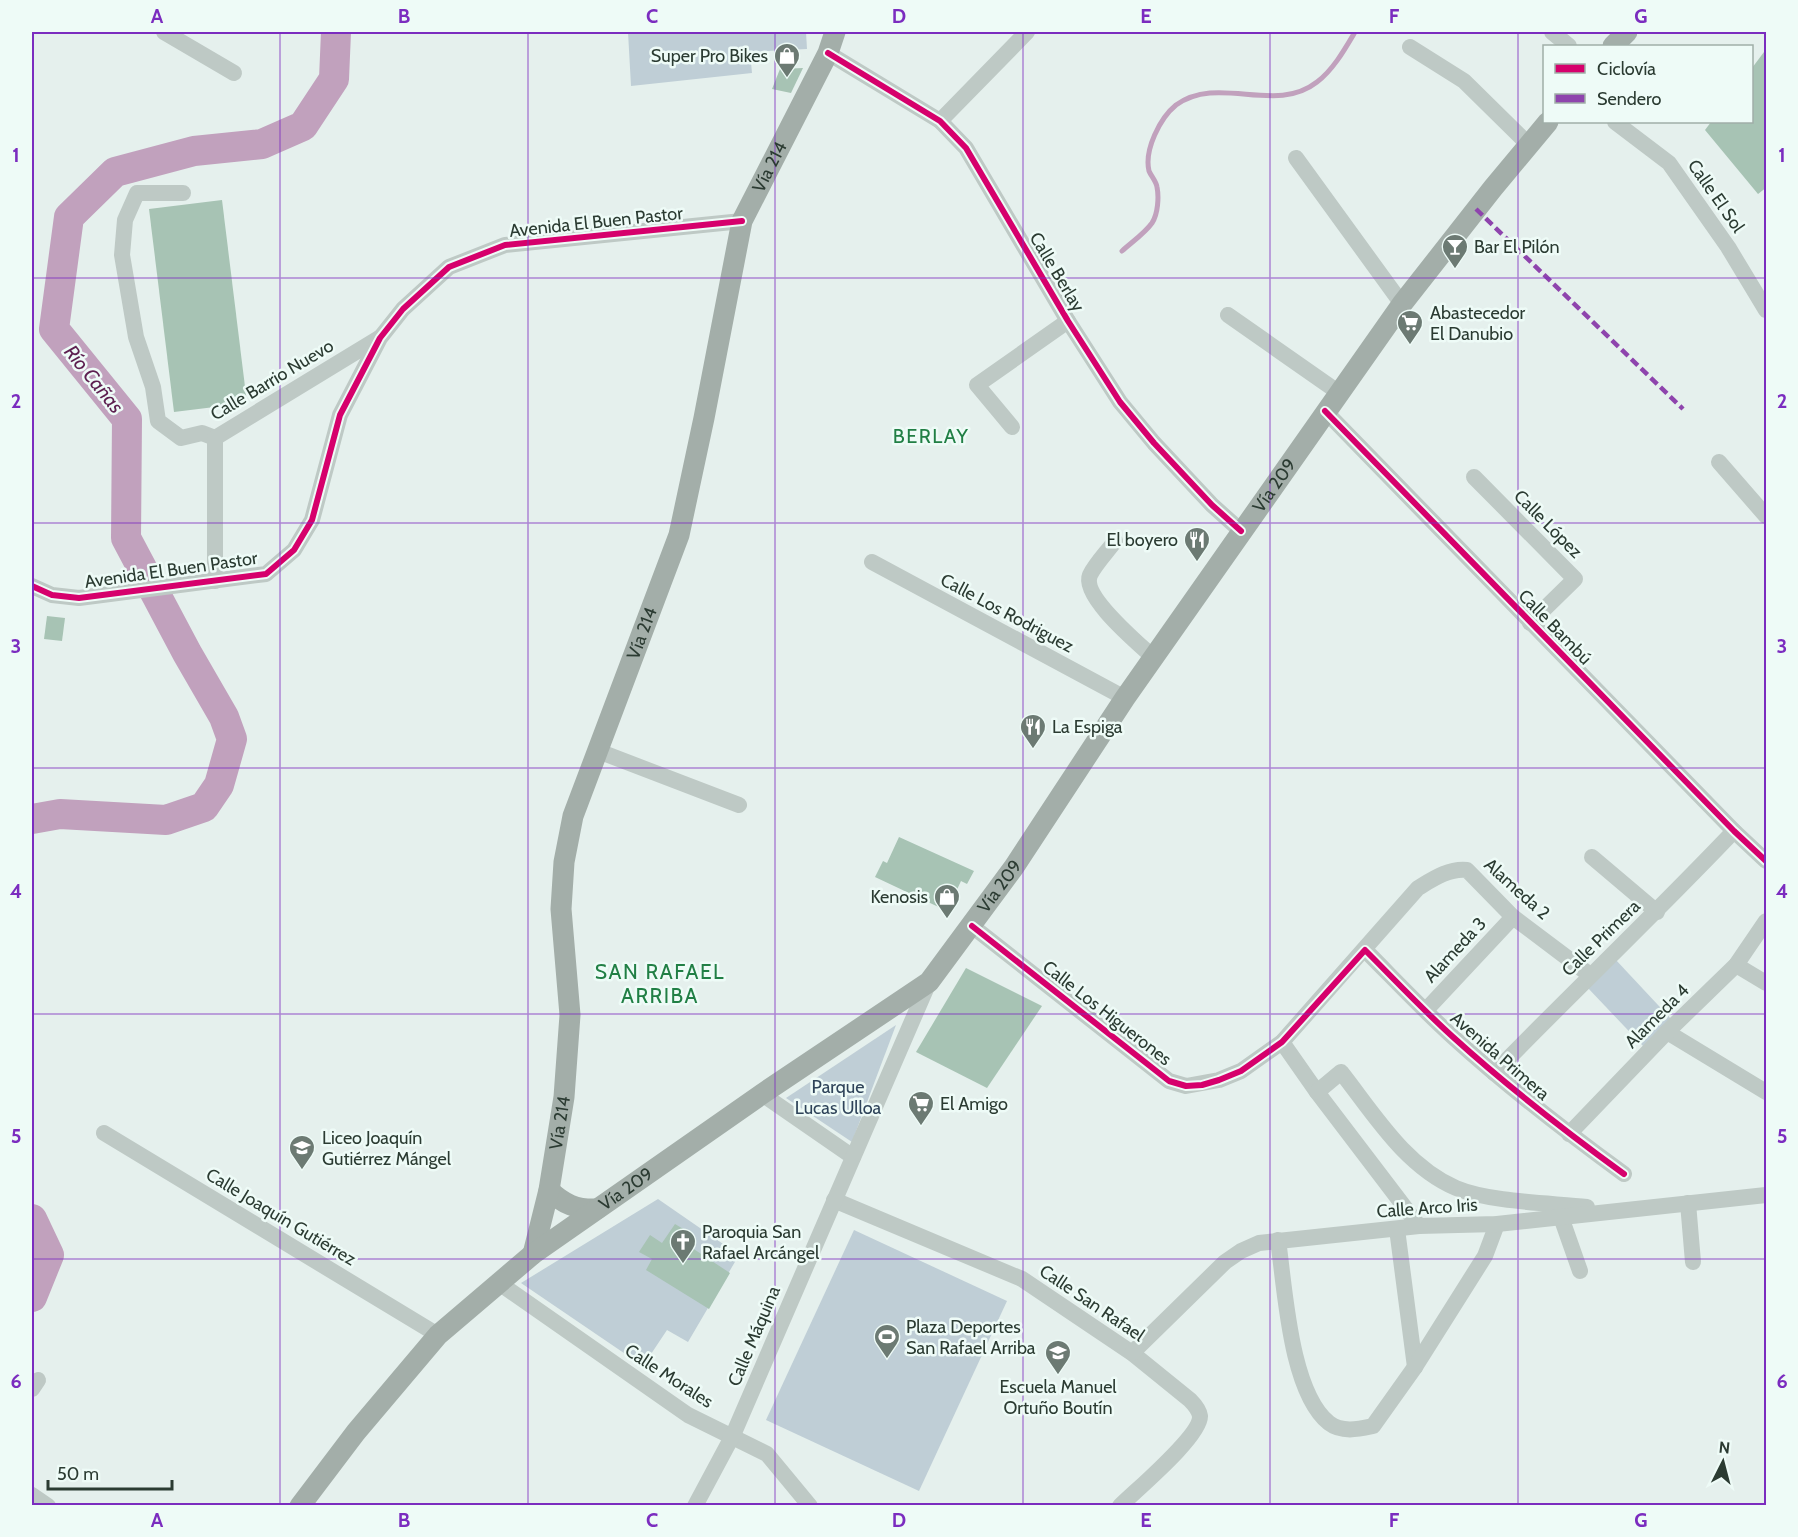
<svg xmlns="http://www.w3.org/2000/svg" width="1798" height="1537" font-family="Cabin,sans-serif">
<rect width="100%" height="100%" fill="#e5f0ed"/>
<g fill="#bfced6">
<polygon points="628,32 806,32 807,49 750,52 752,73 631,86"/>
<polygon points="1615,959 1672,1020 1643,1046 1587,987"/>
<polygon points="896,1025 852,1142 786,1098"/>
<polygon points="658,1199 739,1255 688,1342 667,1330 643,1366 521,1283"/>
<polygon points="854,1230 1007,1301 919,1491 766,1420"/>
</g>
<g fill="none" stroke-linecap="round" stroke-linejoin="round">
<path stroke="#c1a1bd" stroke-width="5" d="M1122,251C1132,242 1145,233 1152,223C1158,214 1159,197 1157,187C1156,181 1151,176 1149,171C1144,150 1160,118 1176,105C1219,74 1275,115 1317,82C1333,70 1345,49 1355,32"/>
<g stroke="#c1a1bd" stroke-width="30">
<polyline points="32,819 60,814 166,820 204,807 219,785 232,739 224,717 187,653 126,538 127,419 54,329 69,217 115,172 194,151 262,144 303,126 334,79 336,32"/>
<polyline points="32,1219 49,1255 32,1297"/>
</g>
</g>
<g fill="#a7c3b4">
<polygon points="1767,48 1767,187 1758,194 1705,130 1711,122 1752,122 1752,68"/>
<polygon points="803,68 791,93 772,89 780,69"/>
<polygon points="222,200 247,403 174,412 149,209"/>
<polygon points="47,616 65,618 62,641 44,639"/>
<polygon points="899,837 974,871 967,884 961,881 947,911 875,877 883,861 887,863"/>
<polygon points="966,968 1042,1006 987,1088 916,1052"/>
<polygon points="675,1224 685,1230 680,1240 730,1273 709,1309 646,1270 652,1259 639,1252 650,1235 662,1243"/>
</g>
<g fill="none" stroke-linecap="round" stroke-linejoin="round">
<g stroke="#bec9c5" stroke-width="16">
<polyline points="164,32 234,73"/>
<polyline points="1552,32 1569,46"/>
<polyline points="1410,47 1464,81 1529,145"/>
<polyline points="828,53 940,121 966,148 1068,321 1120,402 1154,443 1212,505 1241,531"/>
<polyline points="940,121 1027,32"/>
<polyline points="1615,122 1669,163 1728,247 1766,310"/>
<polyline points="1296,158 1402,304"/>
<polyline points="183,193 137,193 125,220 122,255 136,337 153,387 158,421 181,438 202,433 215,438"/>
<polyline points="1228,315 1338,392"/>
<polyline points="1325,411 1734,831 1766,861"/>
<polyline points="1012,427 977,385 1068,321"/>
<polyline points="1719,462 1766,516"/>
<polyline points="1474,477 1575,579 1530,623"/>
<path d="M1115,541C1108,551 1096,563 1090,575C1081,596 1138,643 1153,657"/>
<polyline points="872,562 1125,698"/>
<polyline points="215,581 215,438 379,338"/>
<polyline points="32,586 52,595 79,598 266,574 294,550 312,520 340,415 380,338 403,309 449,267 505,245 742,221"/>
<polyline points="598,751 739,805"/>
<polyline points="1592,857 1657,912"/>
<path d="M972,926L1169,1081L1186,1086L1219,1080L1241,1071L1282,1042L1418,888C1433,879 1449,868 1467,870L1513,917L1590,975"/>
<path d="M1365,950C1394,979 1422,1009 1453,1037C1507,1086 1565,1131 1624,1174"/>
<polyline points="1736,965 1766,983"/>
<polyline points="1426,1010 1513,917"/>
<polyline points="1667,1032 1766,1092"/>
<polyline points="1282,1042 1317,1092 1419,1226"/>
<path d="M1494,1073C1573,992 1656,913 1734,831"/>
<path d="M1317,1092L1341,1072C1374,1114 1405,1166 1456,1188C1489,1202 1550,1203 1587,1207"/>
<polyline points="762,1094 853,1157"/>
<polyline points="104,1133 438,1335"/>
<polyline points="1569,1134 1667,1032 1736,965 1766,921"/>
<path d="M834,1200L1022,1279L1132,1353L1190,1400C1194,1404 1199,1410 1200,1416C1201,1436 1136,1490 1120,1506"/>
<polyline points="1688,1203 1693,1262"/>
<polyline points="1561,1217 1580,1271"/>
<polyline points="1397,1229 1415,1367"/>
<path d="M1278,1240C1285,1288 1290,1392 1329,1423C1342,1433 1359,1429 1373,1426L1415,1367L1485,1256L1497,1224"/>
<polyline points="499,1283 688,1415 767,1454 810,1506"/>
<polyline points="1132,1353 1225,1262 1241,1251 1259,1243 1419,1226 1497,1224 1766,1195"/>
<polyline points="32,1389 38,1380"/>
<polyline points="32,1495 48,1506"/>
<polyline points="695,1506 733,1435 929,982"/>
</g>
<g stroke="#a3aea9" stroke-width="21">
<polyline points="1613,46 1627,32"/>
<path d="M549,1190C563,1204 577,1210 597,1209"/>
<path id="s1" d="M533,1254L549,1190L564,1097L570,1015L561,909L564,862L573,816L679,535L704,418L742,221L828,53L835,32"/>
<path id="s2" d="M300,1506L356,1432L438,1335L533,1254L762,1094L929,982L1014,867L1125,698L1402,304L1493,188L1548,122"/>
</g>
<polyline stroke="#8e44ad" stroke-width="4.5" stroke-dasharray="9 4.5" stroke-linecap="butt" points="1476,209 1683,409"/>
<defs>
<g id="cycleway">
<polyline points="828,53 940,121 966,148 1068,321 1120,402 1154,443 1212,505 1241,531"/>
<polyline points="1325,411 1734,831 1766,861"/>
<polyline points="32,586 52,595 79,598 266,574 294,550 312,520 340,415 380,338 403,309 449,267 505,245 742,221"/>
<path d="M972,926L1169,1081L1186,1086L1202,1085L1219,1080L1241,1071L1282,1042L1365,950C1394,979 1422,1009 1453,1037C1507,1086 1565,1131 1624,1174"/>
</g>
</defs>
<use href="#cycleway" stroke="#eefbf7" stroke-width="10"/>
<use href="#cycleway" stroke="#d6006c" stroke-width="6"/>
</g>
<path fill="none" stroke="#7b2cbf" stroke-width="1.5" stroke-opacity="0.55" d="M280,32V1506M528,32V1506M775,32V1506M1023,32V1506M1270,32V1506M1518,32V1506M32,278H1766M32,523H1766M32,768H1766M32,1014H1766M32,1259H1766"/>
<defs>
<symbol id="shop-pin" viewBox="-11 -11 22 30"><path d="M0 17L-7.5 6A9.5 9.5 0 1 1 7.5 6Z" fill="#6c7a73" stroke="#eefbf7"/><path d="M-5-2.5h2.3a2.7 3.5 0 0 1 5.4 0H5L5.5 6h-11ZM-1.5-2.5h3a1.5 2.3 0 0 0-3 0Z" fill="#fff"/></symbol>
<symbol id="bar-pin" viewBox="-11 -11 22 30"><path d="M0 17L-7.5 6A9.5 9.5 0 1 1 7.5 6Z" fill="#6c7a73" stroke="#eefbf7"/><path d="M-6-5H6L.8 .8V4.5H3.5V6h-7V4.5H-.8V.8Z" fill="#fff"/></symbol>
<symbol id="supermarket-pin" viewBox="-11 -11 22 30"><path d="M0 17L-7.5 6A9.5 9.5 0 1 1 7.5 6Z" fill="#6c7a73" stroke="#eefbf7"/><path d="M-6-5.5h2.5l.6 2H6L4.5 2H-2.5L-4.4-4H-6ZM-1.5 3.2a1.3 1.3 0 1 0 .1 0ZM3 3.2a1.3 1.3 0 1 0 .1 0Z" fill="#fff"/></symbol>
<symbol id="restaurant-pin" viewBox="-11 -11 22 30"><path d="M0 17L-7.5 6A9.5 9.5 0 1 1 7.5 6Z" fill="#6c7a73" stroke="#eefbf7"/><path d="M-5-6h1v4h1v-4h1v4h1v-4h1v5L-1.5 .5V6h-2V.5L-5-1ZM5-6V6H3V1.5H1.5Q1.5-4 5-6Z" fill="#fff"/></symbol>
<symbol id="school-pin" viewBox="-11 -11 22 30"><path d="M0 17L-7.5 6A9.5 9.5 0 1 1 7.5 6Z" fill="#6c7a73" stroke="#eefbf7"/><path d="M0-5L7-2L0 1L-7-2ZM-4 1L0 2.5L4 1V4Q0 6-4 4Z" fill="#fff"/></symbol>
<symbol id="church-pin" viewBox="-11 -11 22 30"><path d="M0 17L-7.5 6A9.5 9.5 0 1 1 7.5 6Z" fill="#6c7a73" stroke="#eefbf7"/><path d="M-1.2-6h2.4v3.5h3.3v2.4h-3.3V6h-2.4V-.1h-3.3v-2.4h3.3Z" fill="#fff"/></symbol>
<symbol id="stadium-pin" viewBox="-11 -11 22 30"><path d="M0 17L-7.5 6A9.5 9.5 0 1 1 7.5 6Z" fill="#6c7a73" stroke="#eefbf7"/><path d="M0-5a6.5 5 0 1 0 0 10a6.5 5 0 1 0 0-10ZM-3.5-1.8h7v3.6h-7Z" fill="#fff"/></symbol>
</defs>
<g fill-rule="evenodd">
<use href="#shop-pin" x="772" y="41" width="30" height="40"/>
<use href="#bar-pin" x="1440" y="232" width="30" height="40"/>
<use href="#supermarket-pin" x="1395" y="308" width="30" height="40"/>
<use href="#restaurant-pin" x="1182" y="525" width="30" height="40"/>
<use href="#restaurant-pin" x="1018" y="712" width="30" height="40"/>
<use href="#shop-pin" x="932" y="882" width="30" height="40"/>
<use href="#supermarket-pin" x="906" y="1089" width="30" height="40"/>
<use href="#school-pin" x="287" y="1133" width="30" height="40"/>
<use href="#church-pin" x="668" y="1227" width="30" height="40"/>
<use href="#stadium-pin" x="872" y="1322" width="30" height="40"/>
<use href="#school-pin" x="1043" y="1338" width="30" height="40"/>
</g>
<g text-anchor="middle" stroke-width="5" stroke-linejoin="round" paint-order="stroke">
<g font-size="18" fill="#2b3b32" stroke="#eefbf7" text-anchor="start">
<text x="768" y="62" text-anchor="end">Super Pro Bikes</text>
<text x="1474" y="253">Bar El Pilón</text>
<text x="1430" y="319">Abastecedor<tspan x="1430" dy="21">El Danubio</tspan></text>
<text x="1178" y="546" text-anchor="end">El boyero</text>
<text x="1052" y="733">La Espiga</text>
<text x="928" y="903" text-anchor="end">Kenosis</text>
<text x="940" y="1110">El Amigo</text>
<text x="322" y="1144">Liceo Joaquín<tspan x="322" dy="21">Gutiérrez Mángel</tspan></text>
<text x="702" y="1238">Paroquia San<tspan x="702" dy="21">Rafael Arcángel</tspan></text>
<text x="906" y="1333">Plaza Deportes<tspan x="906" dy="21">San Rafael Arriba</tspan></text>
<text x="1058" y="1393" text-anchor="middle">Escuela Manuel<tspan x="1058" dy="21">Ortuño Boutín</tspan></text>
</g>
<g font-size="18" fill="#2b3b32" stroke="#eefbf7">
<text dy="6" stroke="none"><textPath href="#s1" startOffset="1124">Vía 214</textPath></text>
<text transform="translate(1716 196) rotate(55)" y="6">Calle El Sol</text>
<text transform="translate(596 222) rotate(-6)" y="6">Avenida El Buen Pastor</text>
<text transform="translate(1057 272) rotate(59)" y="6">Calle Berlay</text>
<text transform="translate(272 380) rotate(-31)" y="6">Calle Barrio Nuevo</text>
<text dy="6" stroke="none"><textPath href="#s2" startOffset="1430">Vía 209</textPath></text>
<text transform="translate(1548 524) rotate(45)" y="6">Calle López</text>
<text transform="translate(171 570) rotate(-8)" y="6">Avenida El Buen Pastor</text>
<text transform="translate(1007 613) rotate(28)" y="6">Calle Los Rodriguez</text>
<text transform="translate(1555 627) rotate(46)" y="6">Calle Bambú</text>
<text dy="6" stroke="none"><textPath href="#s1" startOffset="638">Vía 214</textPath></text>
<text dy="6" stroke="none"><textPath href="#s2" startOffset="944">Vía 209</textPath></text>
<text transform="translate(1517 889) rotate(42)" y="6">Alameda 2</text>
<text transform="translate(1601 938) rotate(-44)" y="6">Calle Primera</text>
<text transform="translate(1455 950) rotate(-47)" y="6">Alameda 3</text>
<text transform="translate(1107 1013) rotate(38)" y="6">Calle Los Higuerones</text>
<text transform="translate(1657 1016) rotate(-45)" y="6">Alameda 4</text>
<text transform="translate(1500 1056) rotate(41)" y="6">Avenida Primera</text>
<text dy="6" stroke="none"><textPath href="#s1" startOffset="134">Vía 214</textPath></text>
<text dy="6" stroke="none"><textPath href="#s2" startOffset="458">Vía 209</textPath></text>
<text transform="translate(1427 1208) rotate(-4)" y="6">Calle Arco Iris</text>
<text transform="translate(281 1217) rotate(31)" y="6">Calle Joaquín Gutiérrez</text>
<text transform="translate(1092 1303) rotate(34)" y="6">Calle San Rafael</text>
<text transform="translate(754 1336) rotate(-67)" y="6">Calle Máquina</text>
<text transform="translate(669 1376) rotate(33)" y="6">Calle Morales</text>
</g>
<g font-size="18" fill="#2e4359" stroke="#eefbf7">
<text x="838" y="1093">Parque<tspan x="838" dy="21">Lucas Ulloa</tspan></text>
</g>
<g font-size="20" font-style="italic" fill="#5d1f50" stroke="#eefbf7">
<text transform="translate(94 379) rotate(51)" y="7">Río Cañas</text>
</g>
<g font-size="20" letter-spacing="1.5" fill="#217f45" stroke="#eefbf7">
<text x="931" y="443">BERLAY</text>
</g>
<g font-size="21" letter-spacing="1.5" fill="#217f45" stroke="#eefbf7">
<text x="660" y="979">SAN RAFAEL<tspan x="660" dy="24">ARRIBA</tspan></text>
</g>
</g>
<rect width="1798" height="1537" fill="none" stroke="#eefbf7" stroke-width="66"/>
<rect x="1543" y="45" width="210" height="78" fill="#eefbf7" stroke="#a0aea8" stroke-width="1.5"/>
<rect x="1555" y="64" width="30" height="9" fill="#d6006c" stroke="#a0aea8" stroke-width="1.5"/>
<text x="1597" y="75" font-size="18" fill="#2b3b32">Ciclovía</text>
<rect x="1555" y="94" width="30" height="9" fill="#8e44ad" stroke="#a0aea8" stroke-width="1.5"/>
<text x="1597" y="105" font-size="18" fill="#2b3b32">Sendero</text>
<g transform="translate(1723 1462) rotate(6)" stroke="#eefbf7" stroke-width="4.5" paint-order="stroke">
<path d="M0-4.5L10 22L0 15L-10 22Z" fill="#2b3b32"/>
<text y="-9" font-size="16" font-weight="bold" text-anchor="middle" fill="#2b3b32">N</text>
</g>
<path d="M48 1480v9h124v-9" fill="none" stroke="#2b3b32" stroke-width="3"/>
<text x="57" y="1480" font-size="18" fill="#2b3b32" stroke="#eefbf7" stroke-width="4.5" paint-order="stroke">50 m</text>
<rect x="33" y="33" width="1732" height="1471" fill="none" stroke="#7b2cbf" stroke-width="2"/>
<g font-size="20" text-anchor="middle" font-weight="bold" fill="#7b2cbf">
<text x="157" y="23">A</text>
<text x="404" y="23">B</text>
<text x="652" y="23">C</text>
<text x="899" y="23">D</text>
<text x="1146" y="23">E</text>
<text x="1394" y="23">F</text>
<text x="1641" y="23">G</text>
<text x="16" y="162">1</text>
<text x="1782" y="162">1</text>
<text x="16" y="408">2</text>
<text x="1782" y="408">2</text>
<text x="16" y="653">3</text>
<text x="1782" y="653">3</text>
<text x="16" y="898">4</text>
<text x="1782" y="898">4</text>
<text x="16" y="1143">5</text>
<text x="1782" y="1143">5</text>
<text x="16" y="1388">6</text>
<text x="1782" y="1388">6</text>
<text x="157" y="1527">A</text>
<text x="404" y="1527">B</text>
<text x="652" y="1527">C</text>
<text x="899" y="1527">D</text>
<text x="1146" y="1527">E</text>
<text x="1394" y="1527">F</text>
<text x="1641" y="1527">G</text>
</g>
</svg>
